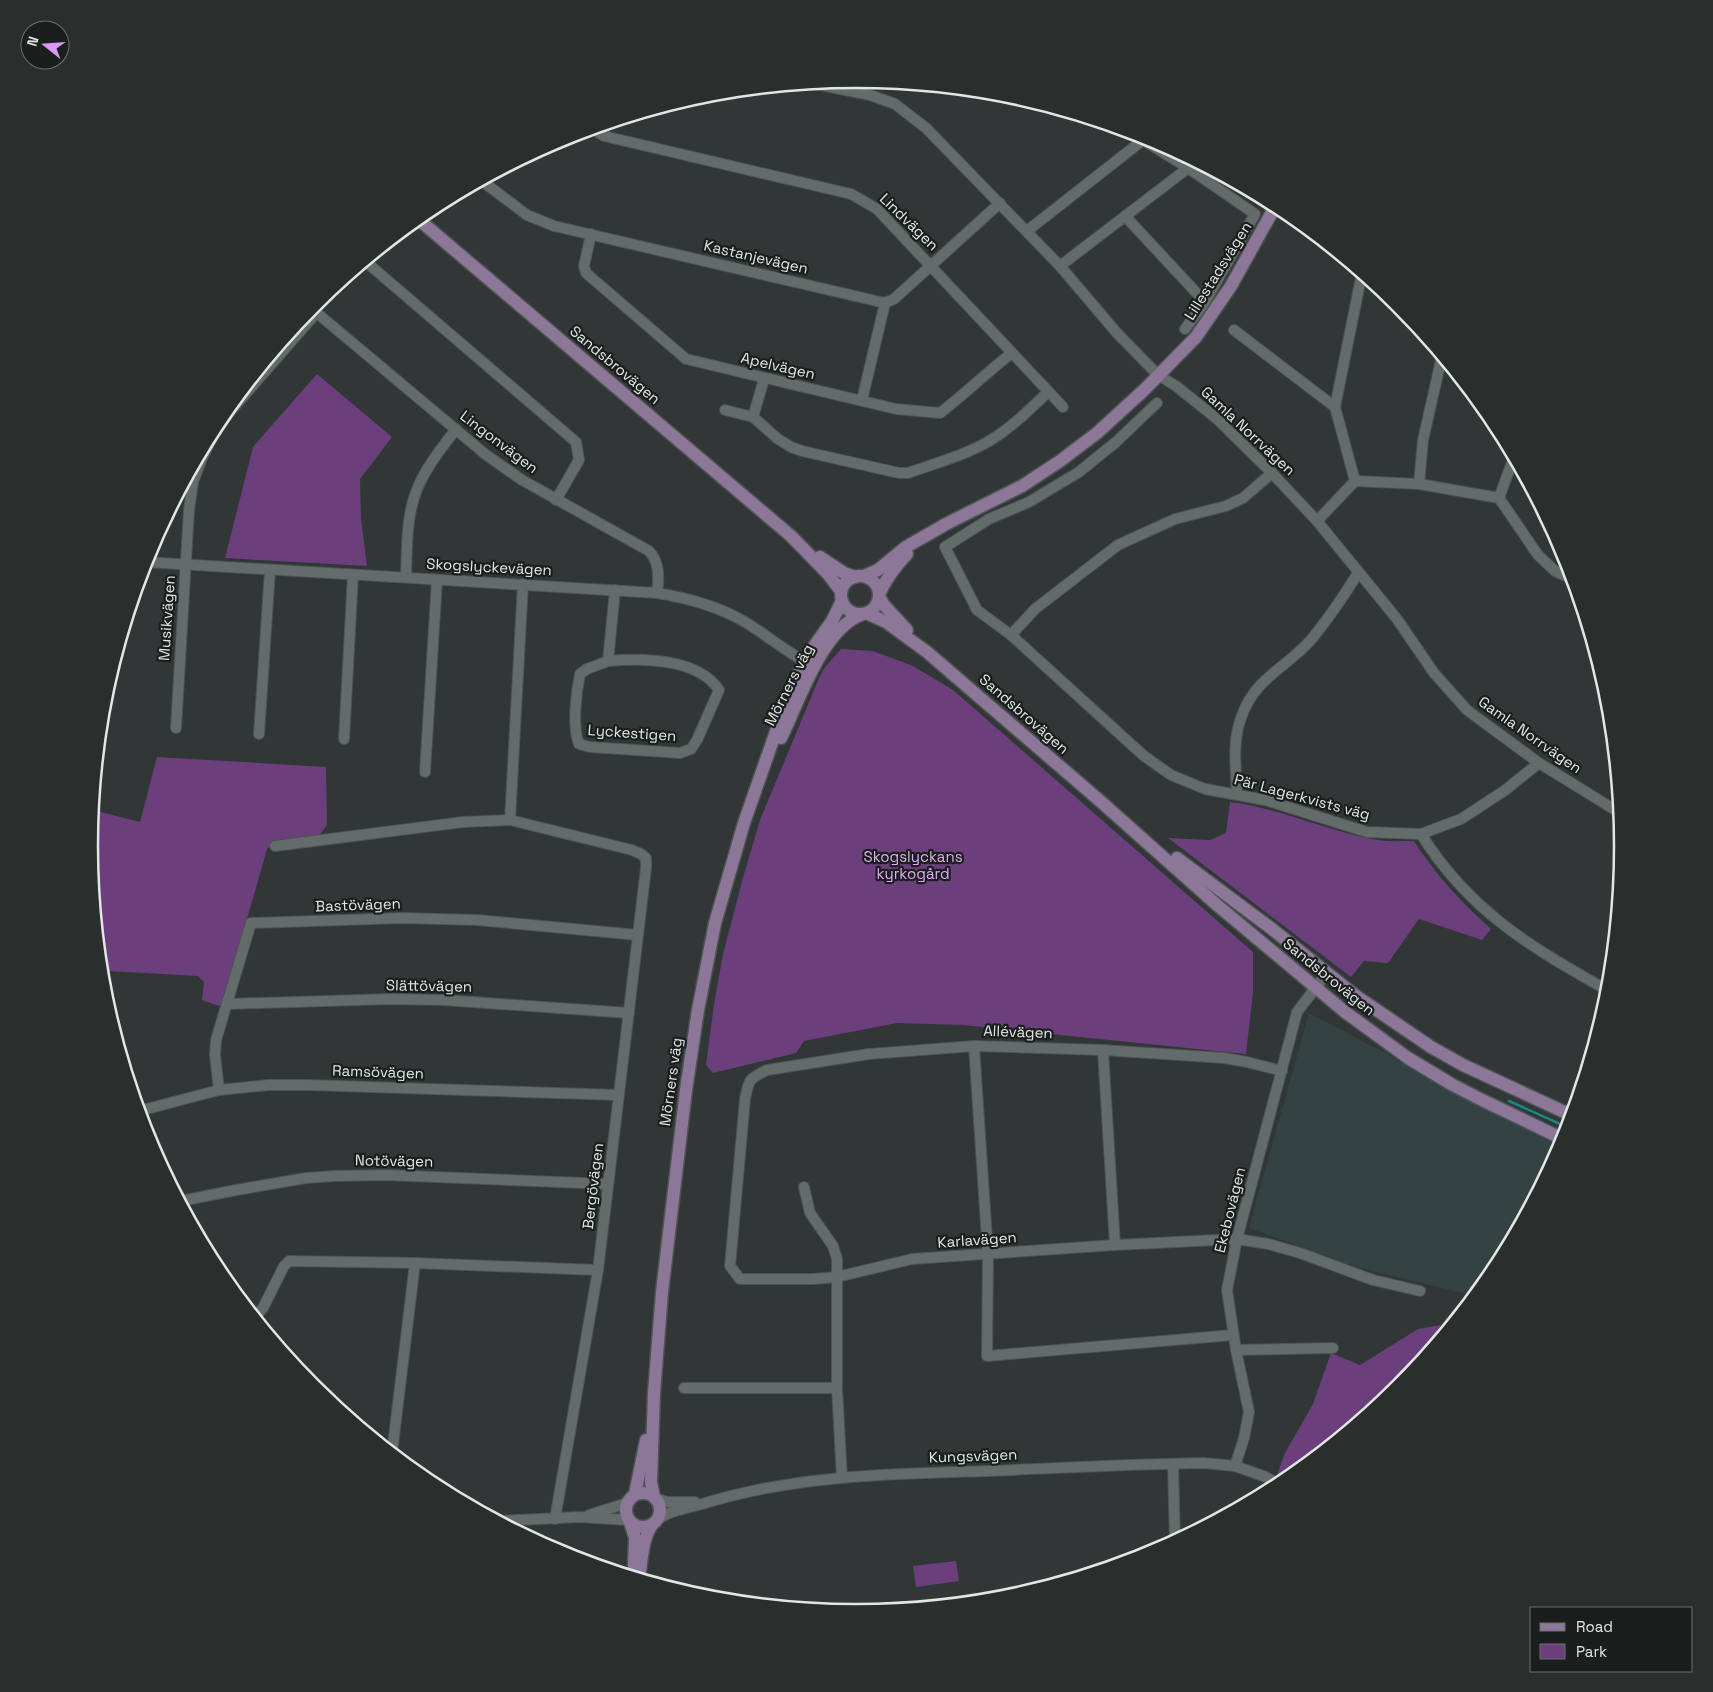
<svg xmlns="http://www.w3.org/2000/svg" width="1713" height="1692" font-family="'Space Grotesk',sans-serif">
<rect width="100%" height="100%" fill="#303736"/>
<polygon fill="#344342" points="1309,1013 1562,1146 1494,1272 1475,1296 1353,1266 1249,1228"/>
<g fill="#6b3f7b">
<polygon points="317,374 392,437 360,479 361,519 367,566 225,558 253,447"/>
<polygon points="841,649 873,651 913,666 953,690 1253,952 1253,992 1246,1054 963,1025 897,1023 804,1041 796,1053 713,1073 706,1065 714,1004 723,954 744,874 760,820 819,678 825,667"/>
<polygon points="157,757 326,767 327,825 319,836 277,840 267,849 222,1007 202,1000 204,982 198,976 107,971 101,960 89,846 93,810 140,822"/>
<path d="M1230,802C1279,808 1324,830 1372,839C1385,842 1400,841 1414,841C1435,874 1462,903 1491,929L1482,940L1419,919L1388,963L1364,961L1351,977L1168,838L1210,840L1226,833Z"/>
<polygon points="1456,1320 1399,1389 1287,1480 1277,1475 1285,1453 1313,1404 1331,1353 1360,1365 1418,1329 1447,1324"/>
<polygon points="956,1561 959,1581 916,1587 913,1566"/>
</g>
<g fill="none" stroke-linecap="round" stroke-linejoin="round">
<polyline stroke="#188982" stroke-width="2.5" points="1509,1101 1569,1128"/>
<defs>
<g id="minor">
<polyline points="811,83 870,95 895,104 926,128 1060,266 1116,332 1158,375 1176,386 1216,418 1272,473 1317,521 1397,619 1434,673 1467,710 1539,763 1620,813"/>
<polyline points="592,128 604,136 851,194 877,209 1063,407"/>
<polyline points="1143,140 1188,168 1255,214 1205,302 1185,329"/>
<polyline points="482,181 527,215 554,226 885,303 894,299 1000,203"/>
<polyline points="1125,216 1205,302"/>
<polyline points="1027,231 1143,140"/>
<path d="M591,234L584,266L586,273L686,359L896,409L940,413C965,394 987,372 1012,353"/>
<polyline points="365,261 576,442 579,460 556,500"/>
<polyline points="1060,266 1188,168"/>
<path d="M311,308L485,454L522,480L649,551C660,562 659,579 657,593"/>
<polyline points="1234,330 1335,407"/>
<path d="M764,379L753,417L778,439L791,447L802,451L899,473H908C936,463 966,455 991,440C1012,427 1030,409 1048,392"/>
<polyline points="862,400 885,303"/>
<polyline points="1157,403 1116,442 1079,472 1029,502 989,519 945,547 977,610 1011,635 1144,756 1171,775 1205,789 1265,800 1367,832 1421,834 1461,819 1504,791 1539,763"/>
<polyline points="725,410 753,417"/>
<polyline points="1355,481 1335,407 1362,273"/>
<polyline points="1419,484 1423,440 1442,356"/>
<polyline points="1499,498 1514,457"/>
<polyline points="1317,521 1355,481 1419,484 1499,498 1538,555 1555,571 1574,580"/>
<path d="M145,562L657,593C688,598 718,606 745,622C768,636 788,653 811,665"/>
<path d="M406,577C407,549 406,519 416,492C425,468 441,449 456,429"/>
<polyline points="1011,635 1035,609 1118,545 1175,519 1226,506 1243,498 1272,473"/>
<path d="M608,661C642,658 698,658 719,690L697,740L691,749L680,753L590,747L579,744C572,727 576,693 580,674L587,669L608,661L615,590"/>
<polyline points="176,728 189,510 193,482 202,458 213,436 228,414 316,313"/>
<polyline points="259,734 270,570"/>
<polyline points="344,739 353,575"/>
<polyline points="425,772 437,580"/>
<path d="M1237,794C1236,769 1232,742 1241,718C1254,679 1284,669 1309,642C1328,620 1343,597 1358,573"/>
<polyline points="510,820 523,584"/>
<path d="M1421,834C1469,911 1532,948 1609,991"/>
<polyline points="275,846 463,822 510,820 632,850 641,854 646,858 646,868 598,1270 555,1519"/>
<polyline points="227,1004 391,999 444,1000 629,1013"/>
<polyline points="974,1046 988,1254 987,1356 1233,1335"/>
<polyline points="1103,1050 1115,1245"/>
<path d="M1282,1071L1247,1062L1224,1058L1103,1050L974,1046L869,1054L767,1070C748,1079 749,1080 745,1099L730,1266L740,1279H813L837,1277L912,1259L1115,1245L1237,1239L1268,1244L1300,1253L1373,1280L1420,1291"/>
<polyline points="219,1090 215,1055 216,1040 251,923 403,918 477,920 638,935"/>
<polyline points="139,1111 219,1090 268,1085 308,1085 619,1095"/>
<polyline points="804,1187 810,1213 833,1246 837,1259 837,1388 842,1478"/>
<polyline points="181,1201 236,1190 306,1178 334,1176 386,1175 608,1184"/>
<polyline points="255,1317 263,1308 284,1266 289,1261 415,1263 598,1270"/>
<polyline points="1236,1350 1333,1348"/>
<polyline points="684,1388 837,1388"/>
<polyline points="392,1453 415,1263"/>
<polyline points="1173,1464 1175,1541"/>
<polyline points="1235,1466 1244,1438 1249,1412 1236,1350 1227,1290 1237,1239 1297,1012 1327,973"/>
<polyline points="657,1499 668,1502 695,1502"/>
<polyline points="589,1515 627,1503"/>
<polyline points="500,1521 579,1517 628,1520"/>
<path d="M656,1521C668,1511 687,1508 702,1504C794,1475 892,1474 988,1471C1060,1468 1132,1464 1204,1463L1235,1466L1266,1477L1280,1485"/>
<polyline points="1047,1585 1049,1585"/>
</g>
<g id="major">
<polyline points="418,219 791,536 828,574 841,591"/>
<polyline points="820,557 844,573 855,577"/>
<polyline points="864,576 878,570 906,547 946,524 1022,486 1060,461 1097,433 1144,390 1196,337 1231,286 1276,205"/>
<circle cx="860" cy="595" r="19"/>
<path d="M879,595C885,579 896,566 907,554"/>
<polyline points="879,597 884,605 907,630"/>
<polyline points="866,613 886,622 927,652 1099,800 1217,905 1345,1012 1408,1058 1451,1084 1480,1099 1565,1140"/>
<path d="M781,738C799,702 822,628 863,614"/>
<polyline points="1177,858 1272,929 1356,996 1431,1047 1463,1065 1573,1116"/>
<circle cx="643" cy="1510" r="17"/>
<polyline points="635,1494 646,1440"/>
<polyline points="654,1497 651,1482 654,1393 662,1292 686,1090 698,1010 715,923 744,823 780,720 801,668 810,652 832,621 842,601"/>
<polyline points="630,1522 635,1538 634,1566"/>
<path d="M639,1578C642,1561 642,1539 652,1525"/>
</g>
</defs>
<use href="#minor" stroke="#4d5252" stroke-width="12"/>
<use href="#major" stroke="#4d5252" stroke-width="15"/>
<use href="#minor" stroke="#646c6b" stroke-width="10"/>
<use href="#major" stroke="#8c7799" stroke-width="12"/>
</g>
<g text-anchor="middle" stroke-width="4.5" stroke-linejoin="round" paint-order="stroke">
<g font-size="15" fill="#e2e7e6" stroke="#1a1e1d">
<text transform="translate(909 222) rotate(44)" y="5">Lindvägen</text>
<text transform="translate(756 257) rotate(13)" y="5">Kastanjevägen</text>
<text transform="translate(1218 271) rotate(-58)" y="5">Lillestadsvägen</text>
<text transform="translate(615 365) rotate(40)" y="5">Sandsbrovägen</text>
<text transform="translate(778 366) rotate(13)" y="5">Apelvägen</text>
<text transform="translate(1248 431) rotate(43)" y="5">Gamla Norrvägen</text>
<text transform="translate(499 442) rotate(37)" y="5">Lingonvägen</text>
<text transform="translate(489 567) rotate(3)" y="5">Skogslyckevägen</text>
<text transform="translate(167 618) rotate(-86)" y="5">Musikvägen</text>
<text transform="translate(789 685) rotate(-63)" y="5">Mörners väg</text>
<text transform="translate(1024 714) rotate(41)" y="5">Sandsbrovägen</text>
<text transform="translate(632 733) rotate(4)" y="5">Lyckestigen</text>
<text transform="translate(1530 735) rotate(35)" y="5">Gamla Norrvägen</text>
<text transform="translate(1302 797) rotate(15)" y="5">Pär Lagerkvists väg</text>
<text transform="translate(358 905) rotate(-2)" y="5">Bastövägen</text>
<text transform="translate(1329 977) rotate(39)" y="5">Sandsbrovägen</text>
<text transform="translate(429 986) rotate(1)" y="5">Slättövägen</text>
<text transform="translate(1018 1032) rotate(2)" y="5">Allévägen</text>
<text transform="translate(378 1072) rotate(2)" y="5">Ramsövägen</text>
<text transform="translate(671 1082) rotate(-82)" y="5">Mörners väg</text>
<text transform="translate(394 1161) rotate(1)" y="5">Notövägen</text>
<text transform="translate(593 1186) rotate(-83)" y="5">Bergövägen</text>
<text transform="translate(1230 1210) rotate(-76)" y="5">Ekebovägen</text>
<text transform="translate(977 1240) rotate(-4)" y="5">Karlavägen</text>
<text transform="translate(973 1456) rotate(-2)" y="5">Kungsvägen</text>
</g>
<g font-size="15" fill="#e2acf8" stroke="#1a1e1d">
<text x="913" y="862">Skogslyckans<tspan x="913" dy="17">kyrkogård</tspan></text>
</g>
</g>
<path d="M0 0H1713V1692H0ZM98 846a758 758 0 1 1 1516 0a758 758 0 1 1-1516 0Z" fill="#2a2e2d" fill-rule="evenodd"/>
<path fill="none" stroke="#e2e7e6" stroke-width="2.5" d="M98 846a758 758 0 1 1 1516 0a758 758 0 1 1-1516 0Z"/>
<rect x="1530" y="1607" width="162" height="65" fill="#1a1e1d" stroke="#6a6e6d"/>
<rect x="1540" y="1623" width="25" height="8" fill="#8c7799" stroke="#6a6e6d"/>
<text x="1576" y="1632" font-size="15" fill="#e2e7e6">Road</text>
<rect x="1540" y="1644" width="25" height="15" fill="#6b3f7b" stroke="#6a6e6d"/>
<text x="1576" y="1657" font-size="15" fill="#e2e7e6">Park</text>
<g transform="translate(45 45) rotate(287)"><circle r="24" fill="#1a1e1d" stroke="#6a6e6d"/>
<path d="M0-4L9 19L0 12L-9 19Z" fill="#db99f5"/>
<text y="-8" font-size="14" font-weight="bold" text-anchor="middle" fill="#e2e7e6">N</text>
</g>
</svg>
